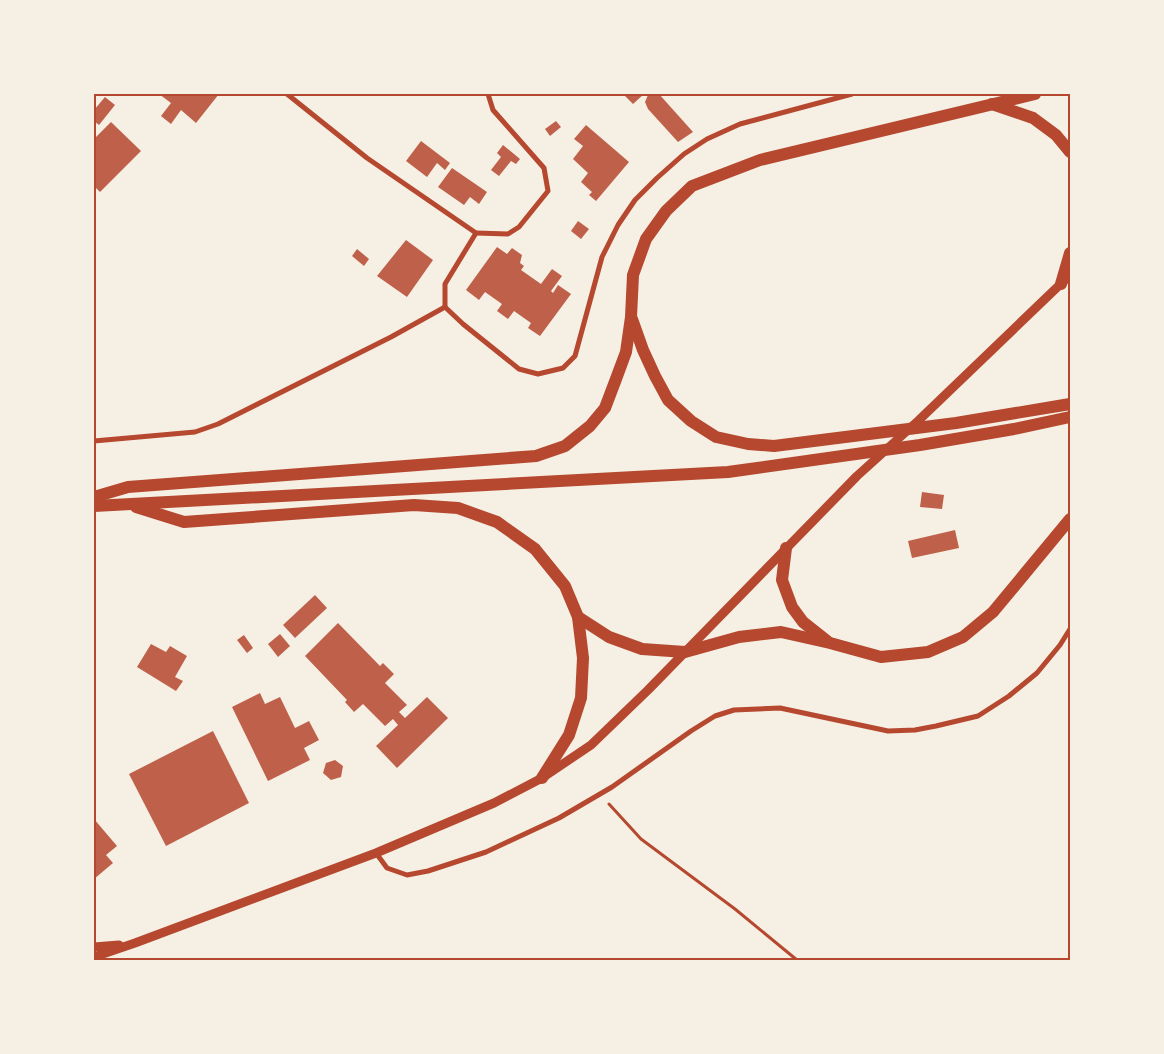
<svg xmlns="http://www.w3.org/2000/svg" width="1164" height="1054" font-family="'Varela Round',sans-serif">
<rect width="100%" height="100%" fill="#f6efe4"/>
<g fill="#bf614a">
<polygon points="159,94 219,94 196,123 181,110 171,124 161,116 171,103"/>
<polygon points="623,94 644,94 633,104"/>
<polygon points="651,94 659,94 693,132 678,142 648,109 645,102 648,95"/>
<polygon points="105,97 115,105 99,125 94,121 94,110"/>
<polygon points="556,121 561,127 550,136 545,129"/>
<polygon points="111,122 141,151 100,192 94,186 94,139"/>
<polygon points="586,125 629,162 596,201 589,195 592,192 581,182 588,173 573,159 583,146 574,139"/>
<polygon points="421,141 450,163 445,170 437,163 427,177 406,161"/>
<polygon points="503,145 520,159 516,164 511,161 499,176 491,170 501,157 497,153"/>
<polygon points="452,168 487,192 479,204 470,197 464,205 438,187"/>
<polygon points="578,221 589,229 581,239 571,231"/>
<polygon points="406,240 433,260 407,297 377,276"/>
<polygon points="497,247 507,254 512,248 522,255 520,263 524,266 521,270 541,284 552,269 562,276 551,291 553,293 558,285 571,294 540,336 528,328 531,323 514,311 508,319 497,311 502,304 485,292 479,300 466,290"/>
<polygon points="357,249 369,259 364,266 352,256"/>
<polygon points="922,492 944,495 942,509 920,507"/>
<polygon points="955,530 959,548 912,558 908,541"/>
<polygon points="315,595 327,608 295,638 283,625"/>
<polygon points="338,623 380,666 383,663 394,674 385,683 407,705 399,712 405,718 427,697 448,718 397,768 376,746 398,725 393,719 385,726 363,704 354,712 345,702 347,700 305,656"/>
<polygon points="280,634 290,646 278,657 268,644"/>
<polygon points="244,635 253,648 247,653 237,640"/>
<polygon points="151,644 166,652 170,646 187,656 175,677 183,681 176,691 137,667"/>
<polygon points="260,693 265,704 280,697 295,728 309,721 319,740 304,748 310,760 268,781 232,707"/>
<polygon points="213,731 249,803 166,846 129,774"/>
<polygon points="335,760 343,766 341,777 331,780 323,773 326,763"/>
<polygon points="94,819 117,846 106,855 113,863 94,879"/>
</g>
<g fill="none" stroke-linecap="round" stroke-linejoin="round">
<polyline stroke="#b5482f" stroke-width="3" points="609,804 641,839 735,909 797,960"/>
<g stroke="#b5482f" stroke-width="5">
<polyline points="287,94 367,158 476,233 445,284 445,307 463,324 519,369 538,374 563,368 575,356 602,257 618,225 635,200 657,178 684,154 707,139 740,124 852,94"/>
<polyline points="476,233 508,234 519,227 548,191 544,168 493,110 488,94"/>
<polyline points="94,441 195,432 218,424 391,337 445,307"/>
<polyline points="376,853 387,868 407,875 428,871 486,852 559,818 612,787 691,731 715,716 734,710 780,708 888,731 915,730 936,726 978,716 1009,696 1037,673 1060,645 1070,629"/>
</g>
<g stroke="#b5482f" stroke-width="9">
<polyline points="94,947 119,945"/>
<polyline points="94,957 135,943 376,853 494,803 542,778 591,745 648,690 857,476 919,420 1070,275"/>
</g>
<g stroke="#b5482f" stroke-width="12">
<polyline points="992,104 1033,118 1056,135 1070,152"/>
<polyline points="1061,284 1070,253"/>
<polyline points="632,319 643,350 655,376 668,400 691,421 716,437 748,444 774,446 956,423 1070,404"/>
<polyline points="94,497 128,487 536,456 565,446 590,426 605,408 616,379 626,352 631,317 633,275 646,239 666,211 692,186 760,160 1035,94"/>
<polyline points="94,506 728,472 920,445 1014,429 1070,417"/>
<polyline points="136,507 184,522 414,505 458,508 497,522 535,549 565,586 578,617 583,658 581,698 569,735 542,778"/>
<polyline points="786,548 782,580 792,607 803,622 827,641"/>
<polyline points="578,617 609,637 642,649 685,652 739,637 781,632 830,643 881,657 928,652 963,637 993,612 1070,519"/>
</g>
</g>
<rect width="1164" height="1054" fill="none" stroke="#f6efe4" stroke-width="190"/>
<rect x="95" y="95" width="974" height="864" fill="none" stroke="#b5482f" stroke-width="2"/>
</svg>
